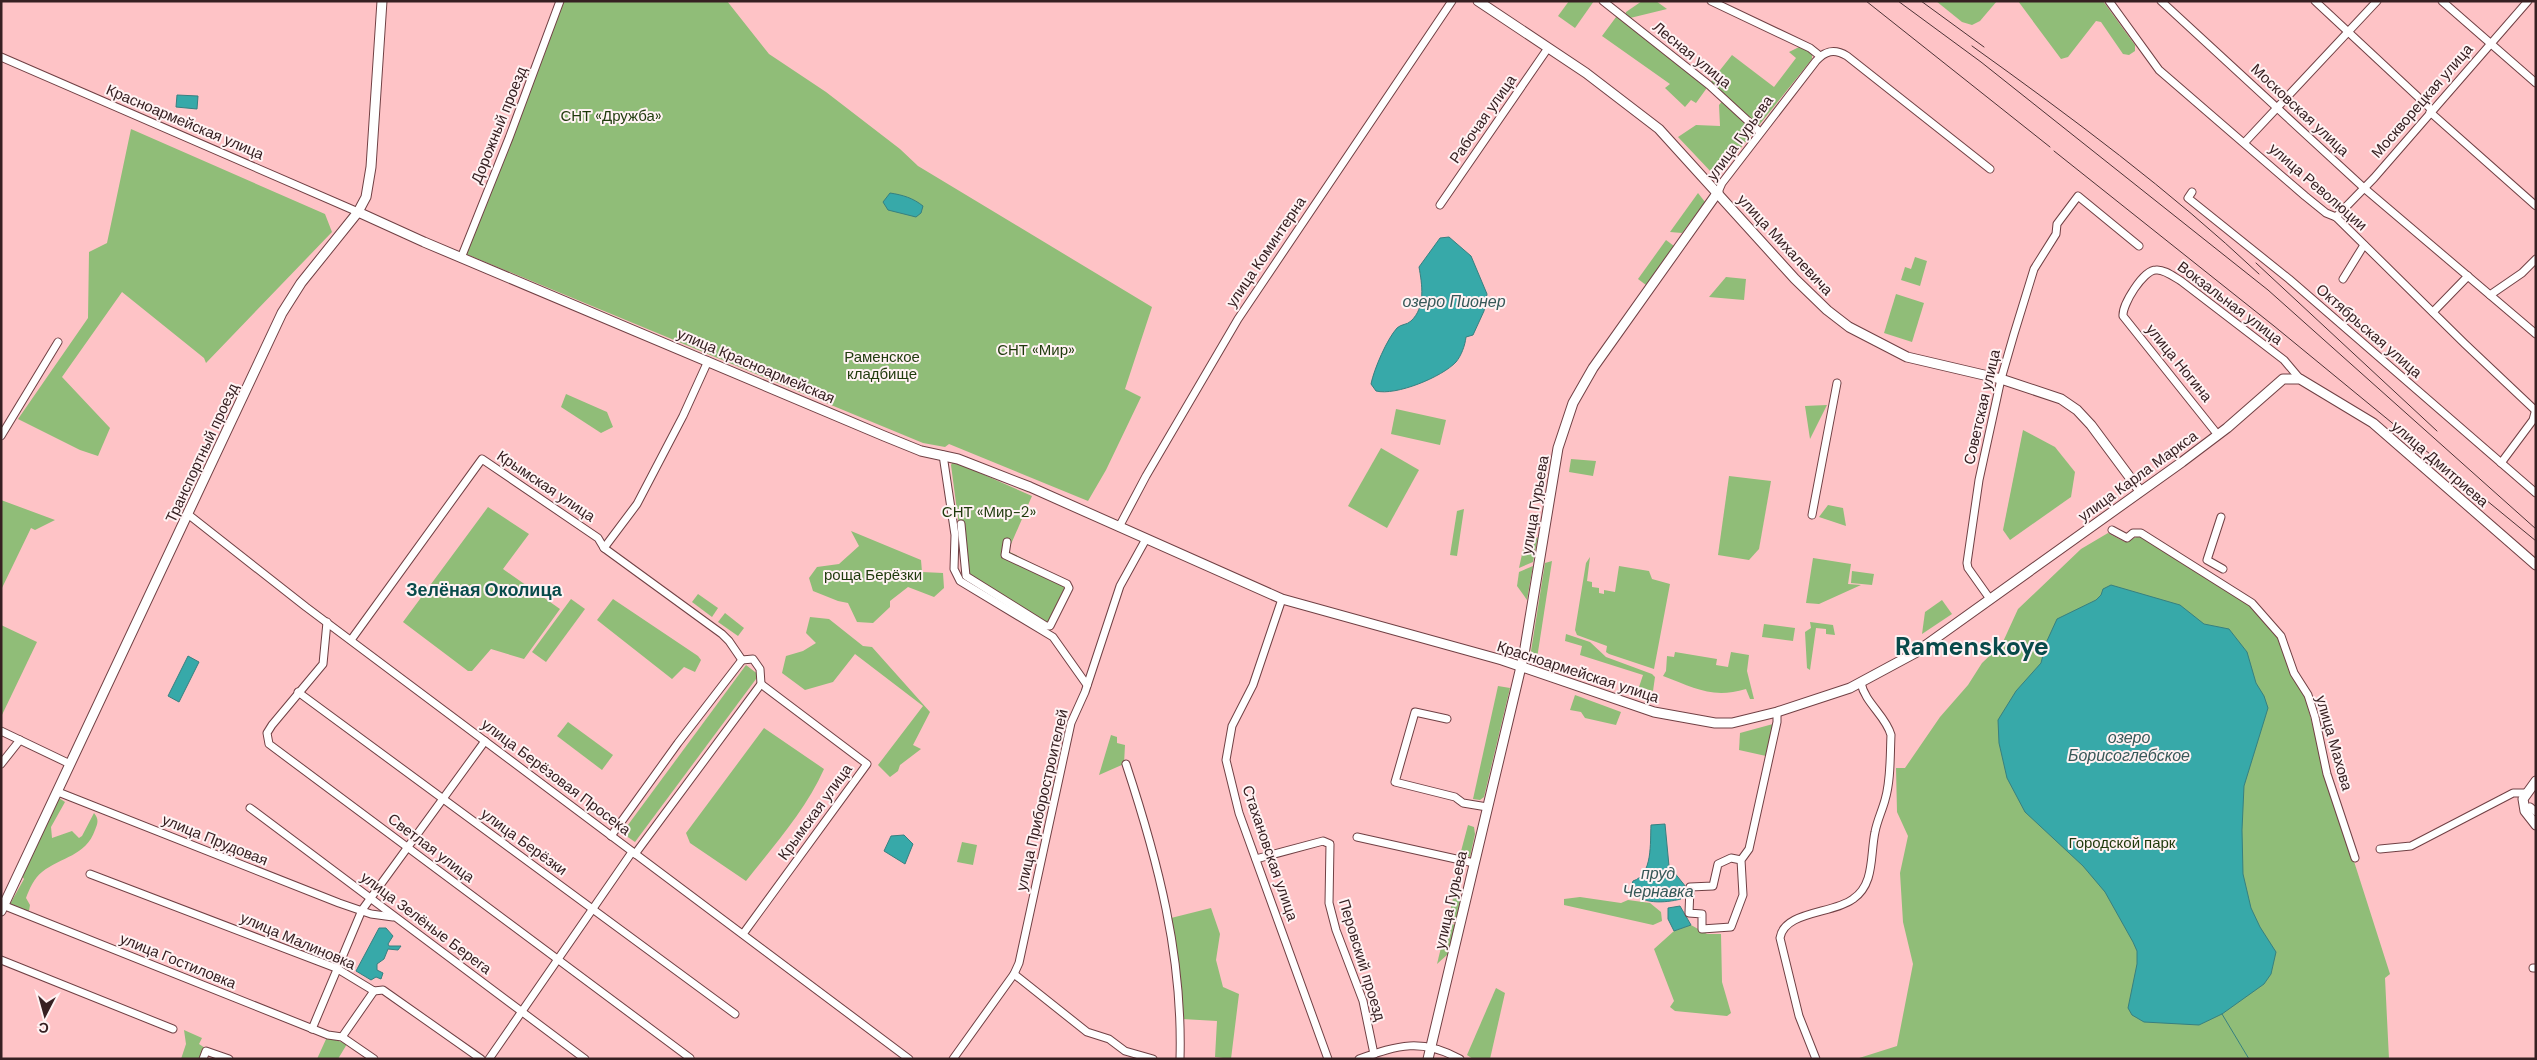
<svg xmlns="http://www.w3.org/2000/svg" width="2537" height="1060" font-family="'DM Sans',sans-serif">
<rect width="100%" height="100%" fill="#fec3c6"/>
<g fill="#90bd78">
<polygon points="563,1 727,1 769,54 826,92 900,149 918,166 1152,307 1125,389 1141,397 1106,470 1088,501 949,444 945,447 923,443 466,254 545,53"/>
<polygon points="1569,1 1594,1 1575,28 1558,16"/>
<polygon points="1642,1 1656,1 1667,9 1626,19 1709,84 1732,55 1774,87 1796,58 1789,52 1801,46 1812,52 1812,59 1720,174 1713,174 1678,137 1696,125 1720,126 1719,105 1724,99 1709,85 1696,103 1691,100 1685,107 1665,88 1670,84 1602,36 1619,13 1625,18 1626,12"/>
<polygon points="1936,1 1997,1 1980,21 1972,25 1962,22"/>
<polygon points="2018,1 2103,1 2135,45 2135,51 2129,55 2123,54 2101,22 2096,21 2068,57 2061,59"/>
<polygon points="131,129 325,214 332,232 206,363 204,358 122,292 62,377 110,428 98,456 80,450 18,419 88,318 89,252 107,243"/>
<polygon points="1698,193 1705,202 1682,233 1670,232"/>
<polygon points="1666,240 1674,246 1646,285 1638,279"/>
<polygon points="1915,257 1927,261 1920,286 1901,280 1905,267 1911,269"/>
<polygon points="1726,277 1746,279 1744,300 1709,297"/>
<polygon points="1896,294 1924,303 1912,342 1884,333"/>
<polygon points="566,394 607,412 613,427 601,433 561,407"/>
<polygon points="1827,405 1810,439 1805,406"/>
<polygon points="1396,409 1446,420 1440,445 1391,434"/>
<polygon points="2023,430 2055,447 2075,472 2071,497 2010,540 2003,530"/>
<polygon points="1381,448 1419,470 1387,528 1348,506"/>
<polygon points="1571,459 1596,461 1593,476 1569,472"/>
<polygon points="953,461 1032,496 1008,551 1071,583 1050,632 966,579 951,465"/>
<polygon points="1729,476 1771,481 1759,549 1749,560 1718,555"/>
<polygon points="1,500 55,520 35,530 31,528 1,590"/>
<polygon points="1828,505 1843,508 1846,526 1819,517"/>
<polygon points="488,507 529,534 503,569 560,609 524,659 491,649 472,671 468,671 403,622"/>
<polygon points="1464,509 1457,556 1450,555 1457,511"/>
<polygon points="851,531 921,560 922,572 943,573 944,588 934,597 908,587 890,601 890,607 873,623 857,622 848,603 838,601 813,591 809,578 817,567 839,564 859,546"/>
<polygon points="2108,533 2125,542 2139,536 2254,606 2279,639 2305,696 2321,758 2390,974 2385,978 2389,1059 1856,1059 1897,1046 1913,964 1903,922 1900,873 1908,836 1897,812 1896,768 1905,768 1940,717 1968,685 1982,663 2002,644 2018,609 2081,549"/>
<polygon points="1538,537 1533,562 1519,568 1524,545"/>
<polygon points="1590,557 1587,581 1592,582 1592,587 1599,588 1599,593 1604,594 1604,590 1615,592 1619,566 1649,571 1652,579 1670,584 1654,669 1609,654 1606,652 1607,646 1577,635 1575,630 1586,563"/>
<polygon points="1813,558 1851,564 1848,584 1861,585 1819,604 1806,603"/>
<polygon points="1552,561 1536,665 1531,651 1545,563"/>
<polygon points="1533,566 1527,600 1517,586 1519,572"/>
<polygon points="1852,571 1874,574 1872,585 1851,583"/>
<polygon points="698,594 718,608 712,617 692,602"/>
<polygon points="571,599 585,609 546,662 532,652"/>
<polygon points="613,599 698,656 701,660 695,672 684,667 672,679 597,620"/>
<polygon points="1942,600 1952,614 1922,634 1925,612"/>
<polygon points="725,613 744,628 738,636 718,622"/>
<polygon points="810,617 829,619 863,646 872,647 930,712 913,745 921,749 900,765 898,771 890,777 878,765 923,706 855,654 833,682 805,690 782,673 786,656 803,651 816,643 806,633"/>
<polygon points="1810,622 1833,625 1835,635 1826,634 1826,629 1816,628 1810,670 1807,668 1805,632 1811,628"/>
<polygon points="1764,624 1795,628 1793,641 1762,637"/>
<polygon points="1,625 37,642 1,717"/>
<polygon points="1566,634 1590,642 1606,657 1652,674 1655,677 1653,691 1639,687 1643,675 1580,655 1582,646 1565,641"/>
<path d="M1675,652L1717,659L1716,665L1728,667L1731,652L1749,655L1747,671L1754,699H1750L1746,689C1712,699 1695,688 1663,676L1666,671L1667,656L1674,657Z"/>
<polygon points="746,665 759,675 635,842 622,833"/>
<polygon points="1498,686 1510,688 1484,797 1480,800 1473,799"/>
<polygon points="1575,695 1621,712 1616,725 1585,718 1581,712 1570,710"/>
<polygon points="568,722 613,755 602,770 557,736"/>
<polygon points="1773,724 1766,756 1739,750 1740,733"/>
<path d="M764,728L824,769C806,810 774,845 746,881L690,843L686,833Z"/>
<polygon points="1111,735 1117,737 1117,743 1125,745 1124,764 1099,775"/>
<path d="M59,798L65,802L51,827L52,838L72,831L79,838L82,836L94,813C99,819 98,823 95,830C86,856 61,857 42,872C34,878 29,890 26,898L30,905L29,911H21L10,904L24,879L22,876Z"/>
<polygon points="1468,825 1474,827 1475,834 1470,857 1460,855"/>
<polygon points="962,842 977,845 973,865 957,862"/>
<polygon points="1456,884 1462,900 1456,923 1448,921"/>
<polygon points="1580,897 1621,903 1628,900 1650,903 1661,912 1662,921 1653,925 1564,905 1564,899"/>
<polygon points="1211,908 1220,934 1216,960 1223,987 1239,994 1231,1059 1215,1057 1217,1021 1182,1019 1171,918"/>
<polygon points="1447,923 1456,925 1448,954 1437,964"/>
<polygon points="1691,925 1707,934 1721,934 1722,982 1731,1013 1727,1016 1675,1011 1670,1007 1674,1001 1654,949 1674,931"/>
<polygon points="1496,988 1505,993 1490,1059 1473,1059 1467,1055"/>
<polygon points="184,1030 202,1038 199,1044 205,1048 201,1059 181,1059 186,1044"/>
<polygon points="327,1037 347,1044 338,1059 317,1059"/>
</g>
<g fill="#37a9a9" stroke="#378080">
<polygon points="177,95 198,96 197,109 176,107"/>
<path d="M890,193C903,195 913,198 923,206L921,213L916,217L888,210L883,202Z"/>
<path d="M1449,237L1471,256L1487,294L1484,311L1473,335L1466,337C1465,346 1461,356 1456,362C1442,377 1396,396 1376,391L1371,384C1374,369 1387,339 1397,328C1401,324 1407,325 1411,321C1426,307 1422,284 1419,267L1440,238Z"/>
<polygon points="2111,585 2180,605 2204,624 2229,629 2247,652 2256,683 2264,696 2268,708 2244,786 2242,830 2243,874 2251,908 2260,927 2276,952 2271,974 2264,984 2222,1014 2199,1025 2144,1022 2132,1015 2128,1008 2137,964 2137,951 2133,942 2105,892 2083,866 2025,812 2007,778 1999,743 1998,720 2016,691 2041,663 2046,643 2057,619 2096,600 2101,595 2103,589"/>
<polygon points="188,656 199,662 179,702 168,696"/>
<path d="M1665,824L1669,866L1686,887L1681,899C1665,903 1641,905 1630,890L1633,881C1653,875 1650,842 1651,825Z"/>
<polygon points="904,835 913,844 905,864 884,851 891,836"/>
<polygon points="1680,906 1691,925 1674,931 1668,919 1668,908"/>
<polygon points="379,928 386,928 393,936 388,944 389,946 401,946 398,950 388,949 384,959 377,964 377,970 383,973 381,979 376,977 371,980 356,971"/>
</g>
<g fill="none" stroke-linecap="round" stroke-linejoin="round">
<polyline stroke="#378080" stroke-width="1" points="2222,1014 2249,1059"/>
<defs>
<g id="minor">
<polyline points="1603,1 1709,85 1760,132"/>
<polyline points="1711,1 1810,48 1820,56"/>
<polyline points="2109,1 2159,70 2305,196 2326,213 2336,217 2465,344 2536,411"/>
<polyline points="2161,1 2364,188 2536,334"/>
<polyline points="2315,1 2432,110"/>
<polyline points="2442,1 2536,83"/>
<polyline points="1,57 358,212"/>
<polyline points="2430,112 2536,206"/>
<polyline points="2245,142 2377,1"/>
<path d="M1718,192L1722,183L1816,61C1825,51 1834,48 1847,56L1990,169"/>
<polyline points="2192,192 2188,198 2289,279 2536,493"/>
<polyline points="1440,205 1548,48"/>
<polyline points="2336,217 2374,178 2528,1"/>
<polyline points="461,258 509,138 560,1"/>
<polyline points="2343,279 2364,245"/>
<polyline points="2490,295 2522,273 2536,259"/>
<polyline points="2433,312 2468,276"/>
<path d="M2218,435L2123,316C2122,305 2143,270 2156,270C2164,269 2174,277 2181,281L2284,360L2300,379"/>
<polyline points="1,436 58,342"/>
<polyline points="943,455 955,535 954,569 960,581 1053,637 1087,685"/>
<polyline points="2501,463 2533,420 2536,409"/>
<polyline points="189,515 306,607 909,1059"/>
<polyline points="1812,515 1837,383"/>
<polyline points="2221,517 2207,560 2223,569"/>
<polyline points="961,524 966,576 1046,626 1050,626 1069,588 1067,584 1005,555 1007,542"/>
<polyline points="1119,527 1146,476 1238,319 1452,1"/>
<polyline points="2112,530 2127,538 2133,533 2141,533 2252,603 2281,636 2294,673 2308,695 2315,717 2327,774 2355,858"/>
<polyline points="604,548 637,504 683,416 708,361"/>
<polyline points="1282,599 1253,685 1232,726 1226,760 1239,813 1328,1059"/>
<polyline points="1990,599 1968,568 1967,563 1979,480 2001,379 2014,334 2034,269 2056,234 2057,224 2078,196 2139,246"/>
<polyline points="327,622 323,664 272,725 267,733 269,744 690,1058"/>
<polyline points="351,640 482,459 598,538 604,548 722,634 729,641 742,660"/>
<polyline points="298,692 735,1014"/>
<polyline points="1447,719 1415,712 1395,782 1455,797 1463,803 1487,807"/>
<polyline points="1,731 70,764"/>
<polyline points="1,764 20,740"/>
<path d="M1126,764C1158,861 1183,956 1180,1059"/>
<polyline points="58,792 339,903 371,914 393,917"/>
<polyline points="2530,807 2536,812"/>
<polyline points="250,808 585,1059"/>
<polyline points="611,836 678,743 742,660"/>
<polyline points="1357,837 1474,863"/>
<polyline points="2380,849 2411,846 2513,793 2525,793"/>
<polyline points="635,854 761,684 760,669 753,659 742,660"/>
<polyline points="1256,859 1323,841 1330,844 1329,903 1336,930 1363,1001 1374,1054"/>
<polyline points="1741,860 1743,895 1731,927 1702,929 1702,914 1689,913 1690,887 1713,886 1718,864 1731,858 1741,860 1749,849 1777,722 1777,712"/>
<polyline points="90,874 336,968 374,991 383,990 481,1059"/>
<polyline points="5,906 328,1035 342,1037 374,1059"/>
<polyline points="743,934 867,764 761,684"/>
<polyline points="1,960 173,1029"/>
<polyline points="2533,968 2536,968"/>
<polyline points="1014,974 1087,1032 1109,1039 1125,1051 1153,1059"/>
<polyline points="312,1029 362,910 485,741"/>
<polyline points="342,1037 374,991"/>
<polyline points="203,1059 206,1051 229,1059"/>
<polyline points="489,1059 632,852"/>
<polyline points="953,1059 1014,974 1019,963 1071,723 1085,692 1120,586 1146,539"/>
<path d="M1359,1059C1399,1045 1421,1038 1460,1059"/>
<path d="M1816,1059L1799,1016L1780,938C1784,911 1833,914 1853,899C1875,884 1870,855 1875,832C1877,821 1882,811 1885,800C1891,780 1890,756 1891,735C1886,716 1865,703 1861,683"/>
</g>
<g id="major">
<polyline points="1478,1 1586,73 1659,129 1795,279 1827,310 1849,327 1907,357 2001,379 2061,399 2077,410 2091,425 2140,491"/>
<polyline points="358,212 424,242 884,436 921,451 958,459 1030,487 1282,599 1502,660 1654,712 1715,723 1732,723 1777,712 1850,688 1915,653 2182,462 2227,428 2283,379 2300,379 2373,423 2536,565"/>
<polyline points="2536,781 2523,799 2525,811 2536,825"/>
<polyline points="1,911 282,313 301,283 358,212 366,197 371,167 382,1"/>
<polyline points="1428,1059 1524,654 1558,448 1573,403 1593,368 1718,192"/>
</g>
</defs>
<use href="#minor" stroke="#704044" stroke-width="9"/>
<use href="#major" stroke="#704044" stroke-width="11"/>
<use href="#minor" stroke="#fff" stroke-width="7"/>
<use href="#major" stroke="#fff" stroke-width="9"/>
<g stroke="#4d3235" stroke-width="1">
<polyline points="1866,1 2050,147"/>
<polyline points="1898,1 1981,62 2268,290 2536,529"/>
<polyline points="1921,1 1984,47"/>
<path d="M1972,46C2071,117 2171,191 2259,274"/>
<polyline points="2054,151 2274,326 2536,541"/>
<polyline points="2256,263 2437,431"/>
</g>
</g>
<g text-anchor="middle" stroke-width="4" stroke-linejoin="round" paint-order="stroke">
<g font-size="15" fill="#362022" stroke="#fff2f3">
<text transform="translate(1692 55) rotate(39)" y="5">Лесная улица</text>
<text transform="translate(2422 101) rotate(-49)" y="5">Москворецкая улица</text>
<text transform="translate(2300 110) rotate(43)" y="5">Московская улица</text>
<text transform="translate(1483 119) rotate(-55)" y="5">Рабочая улица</text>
<text transform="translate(185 122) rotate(23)" y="5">Красноармейская улица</text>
<text transform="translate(499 125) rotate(-68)" y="5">Дорожный проезд</text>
<text transform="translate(1740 138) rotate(-54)" y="5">улица Гурьева</text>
<text transform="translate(2318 187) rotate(41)" y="5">улица Революции</text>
<text transform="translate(1785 245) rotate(47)" y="5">улица Михалевича</text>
<text transform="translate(1266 252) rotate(-56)" y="5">улица Коминтерна</text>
<text transform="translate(2230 303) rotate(37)" y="5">Вокзальная улица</text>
<text transform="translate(2369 331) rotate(41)" y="5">Октябрьская улица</text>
<text transform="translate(2179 363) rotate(51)" y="5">улица Ногина</text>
<text transform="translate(756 366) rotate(23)" y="5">улица Красноармейская</text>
<text transform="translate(1982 407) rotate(-77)" y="5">Советская улица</text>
<text transform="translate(202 453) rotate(-65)" y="5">Транспортный проезд</text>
<text transform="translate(2440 464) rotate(41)" y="5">улица Дмитриева</text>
<text transform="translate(2138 476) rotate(-36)" y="5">улица Карла Маркса</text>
<text transform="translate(546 486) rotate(34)" y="5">Крымская улица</text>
<text transform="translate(1535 505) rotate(-80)" y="5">улица Гурьева</text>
<text transform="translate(1578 672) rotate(18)" y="5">Красноармейская улица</text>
<text transform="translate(2334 743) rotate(74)" y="5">улица Махова</text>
<text transform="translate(556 777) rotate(37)" y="5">улица Берёзовая Просека</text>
<text transform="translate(1042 800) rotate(-77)" y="5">улица Приборостроителей</text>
<text transform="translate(815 812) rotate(-54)" y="5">Крымская улица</text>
<text transform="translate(215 840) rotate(22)" y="5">улица Прудовая</text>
<text transform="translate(524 842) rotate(36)" y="5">улица Берёзки</text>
<text transform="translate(431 848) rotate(37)" y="5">Светлая улица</text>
<text transform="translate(1270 853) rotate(71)" y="5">Стахановская улица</text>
<text transform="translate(1451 900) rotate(-77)" y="5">улица Гурьева</text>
<text transform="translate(426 923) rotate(37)" y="5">улица Зелёные Берега</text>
<text transform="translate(298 941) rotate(23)" y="5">улица Малиновка</text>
<text transform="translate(1362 960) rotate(73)" y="5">Перовский проезд</text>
<text transform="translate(178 961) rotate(22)" y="5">улица Гостиловка</text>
</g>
<g font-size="15" fill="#1f3a0c" stroke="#fff2f3">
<text x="611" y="121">СНТ «Дружба»</text>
<text x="1036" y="355">СНТ «Мир»</text>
<text x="882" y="362">Раменское<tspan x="882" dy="17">кладбище</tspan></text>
<text x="989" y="517">СНТ «Мир-2»</text>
<text x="873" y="580">роща Берёзки</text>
<text x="2122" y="848">Городской парк</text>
</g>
<g font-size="16" font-style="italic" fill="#375858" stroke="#fff2f3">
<text x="1454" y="307">озеро Пионер</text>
<text x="2129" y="743">озеро<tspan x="2129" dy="18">Борисоглебское</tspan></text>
<text x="1658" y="879">пруд<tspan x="1658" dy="18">Чернавка</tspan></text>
</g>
<g font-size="18" font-weight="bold" fill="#084a4a" stroke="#fff2f3">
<text x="484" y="596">Зелёная Околица</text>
</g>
<g font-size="25" font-weight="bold" fill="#084a4a" stroke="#fff2f3">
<text x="1972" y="655">Ramenskoye</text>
</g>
</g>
<rect width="2537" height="1060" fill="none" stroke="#362022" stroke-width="5"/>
<g transform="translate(45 1015) rotate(186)" stroke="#fff2f3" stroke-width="4" paint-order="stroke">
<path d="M0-4L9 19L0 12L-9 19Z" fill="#362022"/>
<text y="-8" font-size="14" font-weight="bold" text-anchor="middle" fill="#362022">С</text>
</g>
</svg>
